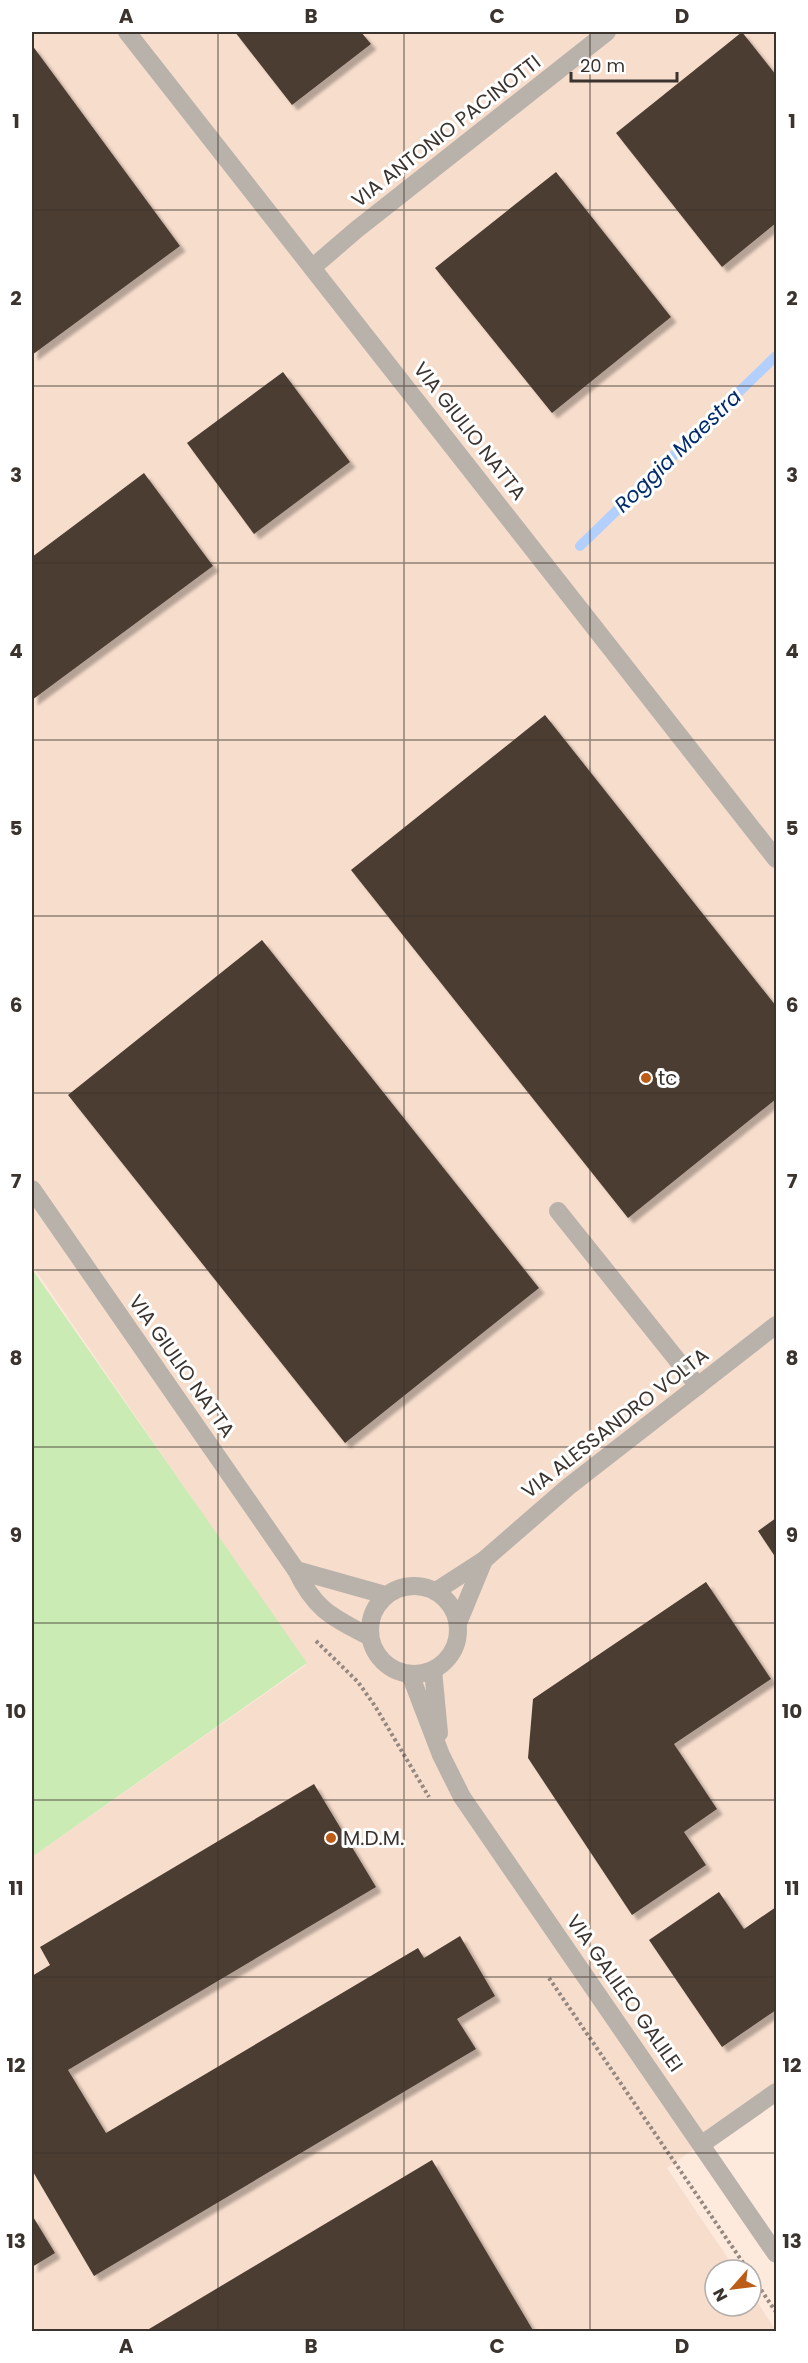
<svg xmlns="http://www.w3.org/2000/svg" width="808" height="2363" font-family="Poppins,sans-serif">
<defs>
<filter id="shadow"><feDropShadow dx="5.5" dy="5.5" stdDeviation="1.5" flood-color="#0004"/></filter>
</defs>
<rect width="100%" height="100%" fill="#fdeadd"/>
<polygon fill="#f7ddcc" points="32,32 776,32 776,2091 667,2168 736,2270 715,2270 715,2306 751,2306 751,2292 776,2331 32,2331 32,1857 306,1665 32,1265"/>
<polygon fill="#caebb4" points="32,1269 307,1663 32,1857"/>
<g fill="none" stroke-linecap="round" stroke-linejoin="round">
<polyline stroke="#b2cffe" stroke-width="10" points="580,546 776,356"/>
</g>
<g fill="#4c3d33" filter="url(#shadow)">
<polygon points="235,32 361,32 371,44 292,105"/>
<polygon points="742,32 776,75 776,223 722,267 616,133"/>
<polygon points="32,45 180,246 32,355"/>
<polygon points="556,172 671,317 552,413 435,268"/>
<polygon points="283,372 350,462 254,534 187,443"/>
<polygon points="144,473 213,566 32,700 32,557"/>
<polygon points="545,715 776,1006 776,1099 628,1218 351,870"/>
<polygon points="262,940 539,1288 345,1443 68,1095"/>
<polygon points="776,1518 776,1558 758,1531"/>
<polygon points="706,1582 771,1679 674,1744 717,1809 684,1832 706,1865 632,1915 528,1758 533,1699"/>
<polygon points="314,1784 376,1887 68,2070 106,2133 418,1948 424,1958 460,1936 495,1996 457,2019 476,2049 94,2276 32,2170 32,1976 50,1965 40,1947"/>
<polygon points="719,1892 744,1929 776,1907 776,2010 722,2047 649,1940"/>
<polygon points="432,2160 534,2332 144,2332"/>
<polygon points="32,2215 55,2253 32,2267"/>
</g>
<g fill="none" stroke-linecap="round" stroke-linejoin="round">
<g stroke="#958880" stroke-width="4" stroke-dasharray="3 3" stroke-linecap="butt">
<polyline points="316,1641 358,1682 375,1706 429,1797"/>
<polyline points="549,1978 748,2270"/>
<polyline points="751,2275 776,2312"/>
</g>
<g stroke="#b9b2ab" stroke-width="18">
<polyline points="127,32 776,859"/>
<polyline points="313,267 356,230 607,32"/>
<path d="M32,1189L296,1570C315,1610 332,1617 370,1637"/>
<polyline points="558,1211 698,1386"/>
<polyline points="296,1570 385,1595"/>
<circle cx="414" cy="1630" r="44"/>
<polyline points="436,1591 484,1560 568,1487 776,1325"/>
<polyline points="458,1623 484,1560"/>
<polyline points="433,1670 439,1733"/>
<polyline points="410,1674 441,1755 462,1797 776,2254"/>
<polyline points="702,2144 776,2092"/>
</g>
</g>
<path fill="none" stroke="#3b332e" stroke-width="1.5" stroke-opacity="0.55" d="M218,32V2332M404,32V2332M590,32V2332M32,210H776M32,386H776M32,563H776M32,740H776M32,916H776M32,1093H776M32,1270H776M32,1447H776M32,1623H776M32,1800H776M32,1977H776M32,2153H776"/>
<g fill="#bc5c19" stroke="#fff" stroke-width="2">
<circle cx="646" cy="1078" r="6"/>
<circle cx="331" cy="1838" r="6"/>
</g>
<g text-anchor="middle" stroke-width="6" stroke-linejoin="round" paint-order="stroke">
<g font-size="20" fill="#3b332e" stroke="#fff">
<text transform="translate(446 131) rotate(-38)" y="7">VIA ANTONIO PACINOTTI</text>
<text transform="translate(470 431) rotate(52)" y="7">VIA GIULIO NATTA</text>
<text transform="translate(182 1366) rotate(55)" y="7">VIA GIULIO NATTA</text>
<text transform="translate(615 1423) rotate(-38)" y="7">VIA ALESSANDRO VOLTA</text>
<text transform="translate(625 1993) rotate(55)" y="7">VIA GALILEO GALILEI</text>
</g>
<g font-size="20" fill="#3b332e" stroke="#fff" text-anchor="start">
<text x="658" y="1085">tc</text>
<text x="343" y="1845">M.D.M.</text>
</g>
<g font-size="21" font-style="italic" fill="#032c6d" stroke="#fff">
<text transform="translate(678 451) rotate(-44)" y="7">Roggia Maestra</text>
</g>
</g>
<rect width="808" height="2363" fill="none" stroke="#ffffff" stroke-width="66"/>
<g transform="translate(733 2288) rotate(242)"><circle r="28" fill="#ffffff" stroke="#b1adab" stroke-width="1.5"/>
<path d="M0-4.5L10 22L0 15L-10 22Z" fill="#bc5c19"/>
<text y="-9" font-size="16" font-weight="bold" text-anchor="middle" fill="#3b332e">N</text>
</g>
<path d="M571 72v9h106v-9" fill="none" stroke="#3b332e" stroke-width="3"/>
<text x="580" y="72" font-size="18" fill="#3b332e" stroke="#ffffff" stroke-width="4.5" paint-order="stroke">20 m</text>
<rect x="33" y="33" width="742" height="2297" fill="none" stroke="#3b332e" stroke-width="2"/>
<g font-size="20" text-anchor="middle" font-weight="bold" fill="#3b332e">
<text x="126" y="23">A</text>
<text x="311" y="23">B</text>
<text x="497" y="23">C</text>
<text x="682" y="23">D</text>
<text x="16" y="128">1</text>
<text x="792" y="128">1</text>
<text x="16" y="305">2</text>
<text x="792" y="305">2</text>
<text x="16" y="482">3</text>
<text x="792" y="482">3</text>
<text x="16" y="658">4</text>
<text x="792" y="658">4</text>
<text x="16" y="835">5</text>
<text x="792" y="835">5</text>
<text x="16" y="1012">6</text>
<text x="792" y="1012">6</text>
<text x="16" y="1188">7</text>
<text x="792" y="1188">7</text>
<text x="16" y="1365">8</text>
<text x="792" y="1365">8</text>
<text x="16" y="1542">9</text>
<text x="792" y="1542">9</text>
<text x="16" y="1718">10</text>
<text x="792" y="1718">10</text>
<text x="16" y="1895">11</text>
<text x="792" y="1895">11</text>
<text x="16" y="2072">12</text>
<text x="792" y="2072">12</text>
<text x="16" y="2248">13</text>
<text x="792" y="2248">13</text>
<text x="126" y="2353">A</text>
<text x="311" y="2353">B</text>
<text x="497" y="2353">C</text>
<text x="682" y="2353">D</text>
</g>
</svg>
